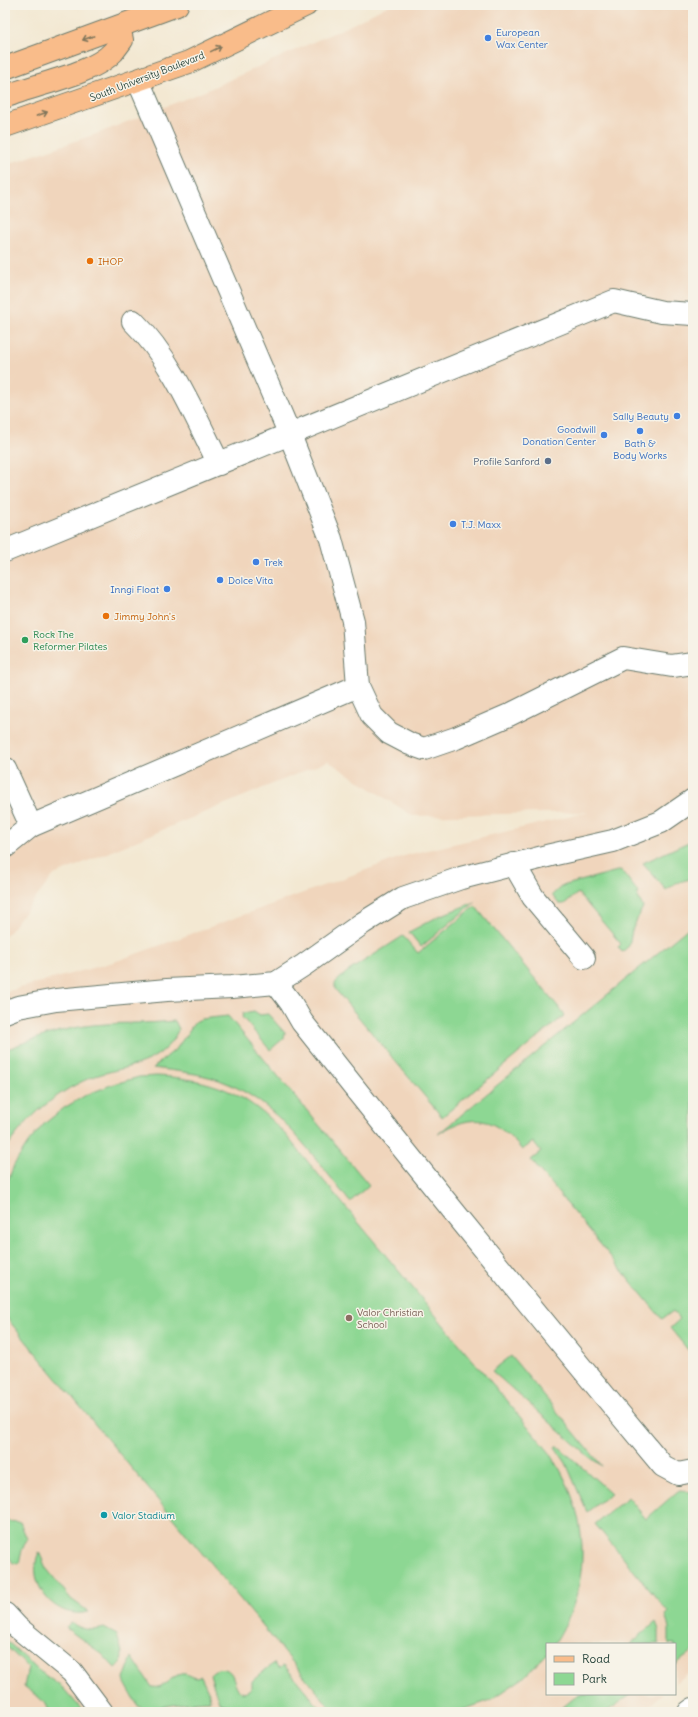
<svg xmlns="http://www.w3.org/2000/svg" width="698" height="1717" font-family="Delius,sans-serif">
<rect width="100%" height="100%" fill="#f7f3e8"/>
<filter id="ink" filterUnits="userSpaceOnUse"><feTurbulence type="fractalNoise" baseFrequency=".025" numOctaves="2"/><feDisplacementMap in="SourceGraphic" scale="8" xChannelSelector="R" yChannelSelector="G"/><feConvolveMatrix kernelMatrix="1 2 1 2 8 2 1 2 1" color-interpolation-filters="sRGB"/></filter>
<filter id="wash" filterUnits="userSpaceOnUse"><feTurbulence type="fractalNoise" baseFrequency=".012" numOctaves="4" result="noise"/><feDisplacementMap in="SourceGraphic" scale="16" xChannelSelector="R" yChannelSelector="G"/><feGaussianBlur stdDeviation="0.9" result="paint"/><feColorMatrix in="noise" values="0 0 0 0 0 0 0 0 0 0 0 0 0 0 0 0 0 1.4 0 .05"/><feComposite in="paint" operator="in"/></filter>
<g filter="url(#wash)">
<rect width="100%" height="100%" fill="#f3e8d2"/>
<polygon fill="#f0d5bc" points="389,5 693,5 693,1669 675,1684 675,1644 547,1644 547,1694 663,1694 641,1712 5,1712 5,992 114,962 407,855 589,812 413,816 328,761 54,875 5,937 5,165 99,133 205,91 351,25"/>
<g fill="#8dd793" stroke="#568a64">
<polygon points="693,840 693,878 676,883 666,890 643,863"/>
<polygon points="621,870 638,892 637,895 643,907 632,930 629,946 622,952 618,947 621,944 578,893 564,904 559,904 552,895 562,886"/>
<polygon points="475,902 421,947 409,932 439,916"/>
<polygon points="475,906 565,1015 442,1117 335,989 335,983 347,972 403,936 418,953"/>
<path d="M693,924V1356L670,1328L680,1319L673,1311L662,1319L531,1160L541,1152L533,1142L522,1150C496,1118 474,1111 438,1134Z"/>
<polygon points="254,1011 260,1015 268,1014 285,1033 284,1038 270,1050 242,1017 243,1013"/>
<path d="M228,1016L369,1185L350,1202C312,1155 278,1101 219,1080C198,1073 175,1071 153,1068L177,1048L195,1022L201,1019Z"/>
<path d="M175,1021L179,1029C158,1072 120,1063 81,1082C50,1097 24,1121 5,1150V1050C33,1039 63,1028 93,1025C120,1022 148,1024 175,1021Z"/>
<path d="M157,1076C212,1079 246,1092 284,1133L550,1453C590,1513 594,1583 554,1644H547V1654L523,1678L491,1700L465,1709L453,1712H334L5,1316V1188L14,1165L28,1143L44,1124L64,1108L86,1095L111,1085L139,1077Z"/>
<polygon points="511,1356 602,1466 588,1456 492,1371"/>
<polygon points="557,1445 611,1493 587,1512 566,1463 555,1447"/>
<polygon points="678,1491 693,1492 693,1651 675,1665 675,1644 669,1644 669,1628 665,1615 668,1612 595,1524 628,1497 646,1519"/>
<polygon points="5,1521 20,1522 27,1539 22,1550 19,1564 13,1563 5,1551"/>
<path d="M39,1552L46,1568L71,1599L89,1612C55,1621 25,1583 39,1552Z"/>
<polygon points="656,1622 659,1630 659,1644 630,1644"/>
<path d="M71,1623C81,1629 92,1632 104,1628L117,1635C120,1646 127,1660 116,1668L114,1667L102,1654L66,1628Z"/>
<path d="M5,1639L38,1670L63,1688L84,1712H48C45,1698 34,1695 24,1687L28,1667L5,1645Z"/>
<path d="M132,1657L152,1687C163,1690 171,1676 181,1674C188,1673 191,1677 197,1678L201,1676L209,1693L210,1701L195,1702L144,1709L138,1706L125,1683L124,1679Z"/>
<path d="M274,1663L279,1669L284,1665L323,1712H257L219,1703L210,1674C216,1667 227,1666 232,1675C236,1684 239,1701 252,1688V1681Z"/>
<polygon points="579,1694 632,1694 606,1712 557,1712"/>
</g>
</g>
<g filter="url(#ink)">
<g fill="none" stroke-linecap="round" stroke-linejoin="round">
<defs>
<g id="minor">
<path d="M133,321C171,358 195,416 219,464"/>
<polyline points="5,551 614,301 662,312 693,314"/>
<polyline points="358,686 372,716 389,733 410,744 424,749 456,738 509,715 623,658 672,666 693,663"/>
<polyline points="5,769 31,826"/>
<polyline points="5,847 31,826 358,686 353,621 331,539 290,435 138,80"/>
<polyline points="514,864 533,897 584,958"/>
<path d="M276,983L291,1003L302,1022C421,1172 541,1320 663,1466L678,1474L693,1471"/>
<polyline points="5,1012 18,1007 56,1000 167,990 232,987 276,983 304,965 363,923 403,898 461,878 551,855 613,841 661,822 693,800"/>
<polyline points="5,1614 17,1627 72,1672 102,1712"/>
<polyline points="689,1712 693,1709"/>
</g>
<g id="major">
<polyline points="5,68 177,5"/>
<path d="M5,97C34,84 92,75 113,52C116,48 119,44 122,40L119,27"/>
<polyline points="5,126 189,62 306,5"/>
</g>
</defs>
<use href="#minor" stroke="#69796b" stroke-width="24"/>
<use href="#major" stroke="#69796b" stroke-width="24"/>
<use href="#minor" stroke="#fff" stroke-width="22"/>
<use href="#major" stroke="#f9bc8a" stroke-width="22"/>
</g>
<defs><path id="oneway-shaft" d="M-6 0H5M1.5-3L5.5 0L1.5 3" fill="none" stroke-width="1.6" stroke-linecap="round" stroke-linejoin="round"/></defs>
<g stroke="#81765b">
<use href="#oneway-shaft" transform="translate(88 38) rotate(160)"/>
<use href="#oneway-shaft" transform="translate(216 49) rotate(-26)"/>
<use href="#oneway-shaft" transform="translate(42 114) rotate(-20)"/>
</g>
</g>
<g fill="#3f7fe0" stroke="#f7f3e8" stroke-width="1.5">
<circle cx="488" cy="38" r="4"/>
<circle cx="677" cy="416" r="4"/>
<circle cx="640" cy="431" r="4"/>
<circle cx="604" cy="435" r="4"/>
<circle cx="453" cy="524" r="4"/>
<circle cx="256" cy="562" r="4"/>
<circle cx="220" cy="580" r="4"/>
<circle cx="167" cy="589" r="4"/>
</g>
<g fill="#e8710a" stroke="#f7f3e8" stroke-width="1.5">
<circle cx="90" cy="261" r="4"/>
<circle cx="106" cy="616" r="4"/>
</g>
<circle fill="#5c6f8a" stroke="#f7f3e8" stroke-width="1.5" cx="548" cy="461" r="4"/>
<circle fill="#2e9e5b" stroke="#f7f3e8" stroke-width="1.5" cx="25" cy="640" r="4"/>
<circle fill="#8d6e63" stroke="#f7f3e8" stroke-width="1.5" cx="349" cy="1318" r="4"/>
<circle fill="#0f9aa8" stroke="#f7f3e8" stroke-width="1.5" cx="104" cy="1515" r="4"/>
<g text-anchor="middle" stroke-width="3" stroke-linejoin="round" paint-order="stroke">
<g font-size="10" fill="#366cbe" stroke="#f7f3e8" text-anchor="start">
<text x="496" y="36">European<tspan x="496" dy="12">Wax Center</tspan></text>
<text x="669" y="420" text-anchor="end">Sally Beauty</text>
<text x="596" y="433" text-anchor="end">Goodwill<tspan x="596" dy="12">Donation Center</tspan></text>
<text x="640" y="447" text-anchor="middle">Bath &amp;<tspan x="640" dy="12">Body Works</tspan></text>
<text x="461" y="528">T.J. Maxx</text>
<text x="264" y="566">Trek</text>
<text x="228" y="584">Dolce Vita</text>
<text x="159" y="593" text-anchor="end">Inngi Float</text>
</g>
<g font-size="10" fill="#1f3d34" stroke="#f7f3e8">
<text transform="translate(147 76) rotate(-21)" y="4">South University Boulevard</text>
</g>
<g font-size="10" fill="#c56008" stroke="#f7f3e8" text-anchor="start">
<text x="98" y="265">IHOP</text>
<text x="114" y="620">Jimmy John's</text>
</g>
<g font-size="10" fill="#4e5e75" stroke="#f7f3e8" text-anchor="end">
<text x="540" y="465">Profile Sanford</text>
</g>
<g font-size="10" fill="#27864d" stroke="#f7f3e8" text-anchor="start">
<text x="33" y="638">Rock The<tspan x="33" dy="12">Reformer Pilates</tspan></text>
</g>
<g font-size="10" fill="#785e54" stroke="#f7f3e8" text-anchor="start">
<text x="357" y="1316">Valor Christian<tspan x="357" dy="12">School</tspan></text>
</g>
<g font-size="10" fill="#0d838f" stroke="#f7f3e8" text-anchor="start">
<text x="112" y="1519">Valor Stadium</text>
</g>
</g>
<rect width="698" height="1717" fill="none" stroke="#f7f3e8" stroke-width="20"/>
<rect x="546" y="1643" width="130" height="52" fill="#f7f3e8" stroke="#a1aaa0"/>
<rect x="554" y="1656" width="20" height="6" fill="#f9bc8a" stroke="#a1aaa0"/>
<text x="582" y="1663" font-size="12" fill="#1f3d34">Road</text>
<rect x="554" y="1673" width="20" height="12" fill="#8dd793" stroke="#a1aaa0"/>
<text x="582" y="1683" font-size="12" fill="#1f3d34">Park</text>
</svg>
